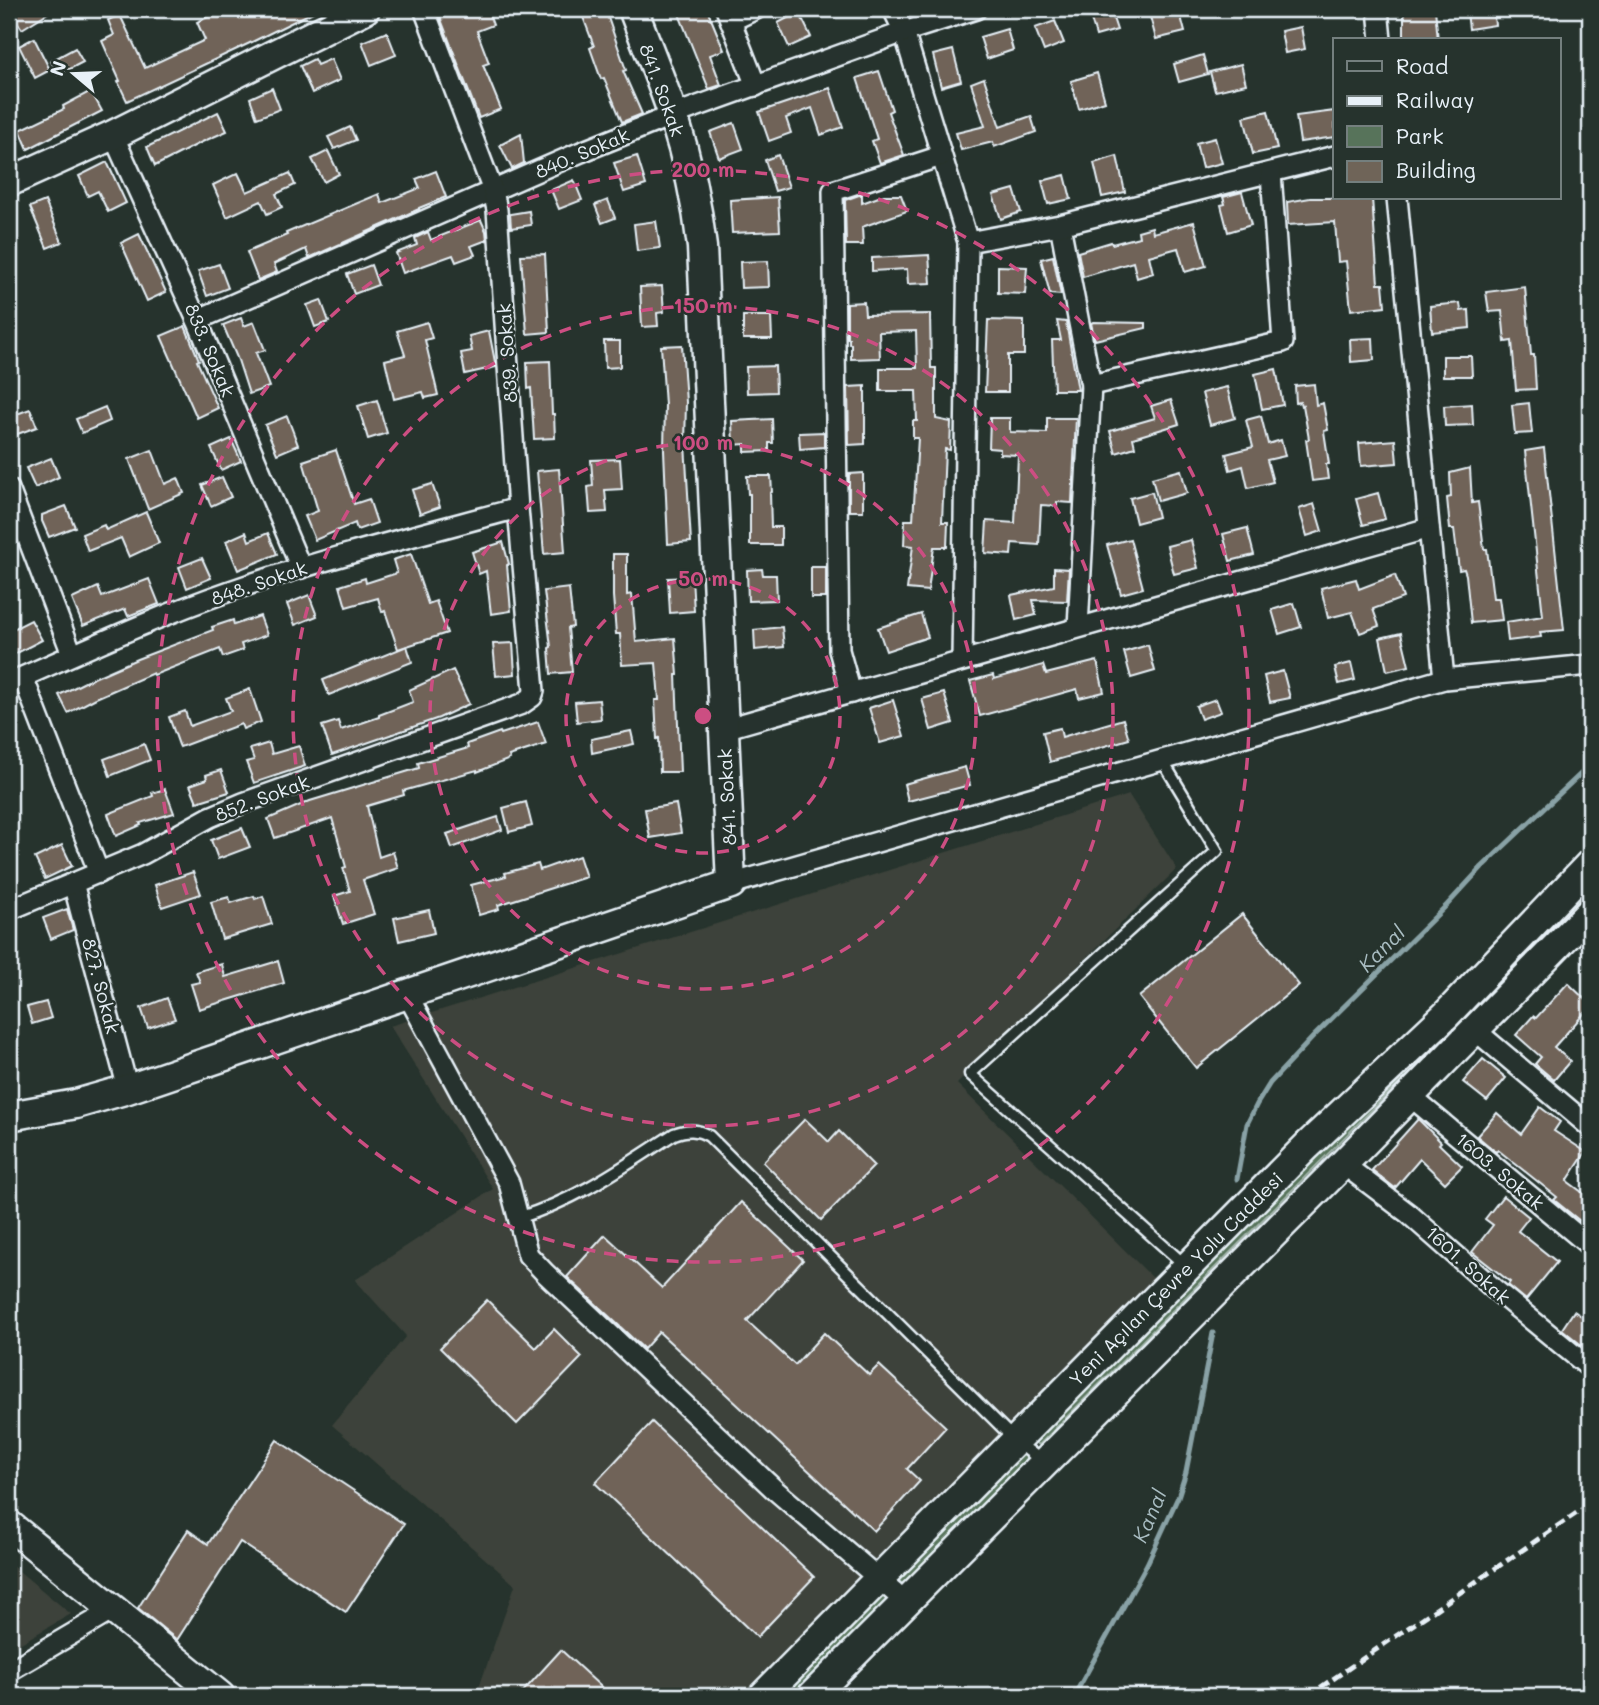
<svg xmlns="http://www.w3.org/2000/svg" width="1599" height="1705" font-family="Mali,sans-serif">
<rect width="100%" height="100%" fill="#26332d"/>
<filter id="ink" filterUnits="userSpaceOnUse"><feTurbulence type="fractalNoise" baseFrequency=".0143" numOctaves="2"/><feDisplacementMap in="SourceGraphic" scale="14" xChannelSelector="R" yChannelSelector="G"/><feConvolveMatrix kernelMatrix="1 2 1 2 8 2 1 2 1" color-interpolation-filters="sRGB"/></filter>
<g filter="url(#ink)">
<g fill="#3c423a">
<polygon points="1129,795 1177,869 957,1084 1154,1279 740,1696 476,1696 515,1585 332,1425 406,1336 355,1280 493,1189 390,1026"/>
<polygon points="9,1563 71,1614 9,1650"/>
</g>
<g fill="#57735a" stroke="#a0b2a9" stroke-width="2">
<polygon points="1590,876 1590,890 1039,1445 1032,1439"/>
<polygon points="1020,1451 1028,1459 903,1585 895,1577"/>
<polygon points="885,1594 892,1602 795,1696 781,1696"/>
</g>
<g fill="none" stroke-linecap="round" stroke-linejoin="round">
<g stroke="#89a2a6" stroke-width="5">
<polyline points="1237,1179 1247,1124 1257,1104 1270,1083 1315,1035 1447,905 1482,867 1590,765"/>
<polyline points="1074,1696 1147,1564 1178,1497 1186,1472 1213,1333"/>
</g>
</g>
<g fill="#6f6458" stroke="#e8f1f8" stroke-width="2">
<polygon points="9,9 54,9 22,29"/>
<polygon points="225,9 319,9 252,42 127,101 118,82 120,81 102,41 114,35 108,20 120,15 145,68 205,40 197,22"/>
<polygon points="437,9 487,9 493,25 477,31 489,63 483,65 501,109 479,118"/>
<polygon points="580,9 605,9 626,70 623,71 642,114 622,122 604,78 601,79 590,48 594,46"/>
<polygon points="677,9 707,9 724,50 710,55 721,85 709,89"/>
<polygon points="1088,9 1110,9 1117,30 1096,36"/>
<polygon points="1148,9 1179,9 1185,32 1156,39"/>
<polygon points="1404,9 1435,9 1438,40 1404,40"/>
<polygon points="1493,9 1495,25 1469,29 1467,12"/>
<polygon points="799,12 811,37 789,47 778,23"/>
<polygon points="1055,21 1064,43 1044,51 1035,28"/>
<polygon points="1301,27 1305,49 1285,53 1281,31"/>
<polygon points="1007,29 1013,50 987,59 980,37"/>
<polygon points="387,32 396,55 371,65 362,42"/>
<polygon points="34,38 50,70 35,78 19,46"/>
<polygon points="75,48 83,62 58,75 51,61"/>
<polygon points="953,50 961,81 941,87 933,55"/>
<polygon points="1203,55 1208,74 1179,82 1174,64"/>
<polygon points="314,59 317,65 331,59 340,80 312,93 300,66"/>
<polygon points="1241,64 1246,84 1215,91 1210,72"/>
<polygon points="879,71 892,110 888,112 904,155 880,163 872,141 877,139 857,78"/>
<polygon points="1097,73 1105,101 1079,109 1071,81"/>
<polygon points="984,78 1000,127 1031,116 1036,132 994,147 993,142 961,150 956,133 985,126 971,83"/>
<polygon points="272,88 280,109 257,118 250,98"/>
<polygon points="830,88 843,127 821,135 812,108 786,118 791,133 769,141 759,112"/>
<polygon points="91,91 102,111 28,149 20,130 64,109 63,106"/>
<polygon points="1268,111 1277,149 1253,154 1244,117"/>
<polygon points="1335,111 1335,137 1300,142 1296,116"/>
<polygon points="218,112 227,131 202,142 155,166 147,147"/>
<polygon points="734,123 743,149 719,158 710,132"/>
<polygon points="350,127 356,140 334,149 328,137"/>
<polygon points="521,134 524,163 512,169 500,145"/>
<polygon points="1215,138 1222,163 1202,168 1196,143"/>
<polygon points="328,151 339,174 324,182 312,159"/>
<polygon points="778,155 789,187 775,191 765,160"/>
<polygon points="637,156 646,185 624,192 614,163"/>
<polygon points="1117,156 1125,192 1102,197 1094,163"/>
<polygon points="107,162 126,203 108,212 98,191 88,196 79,176"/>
<polygon points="436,171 446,197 419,208 419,209 309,258 306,249 274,264 277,272 258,280 247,252 287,235 286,233 379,194 382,203 420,188 416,179"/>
<polygon points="238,173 247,192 290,173 295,185 276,194 282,207 267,214 261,201 227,217 213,185"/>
<polygon points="1065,175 1071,199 1048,204 1042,181"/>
<polygon points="574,180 582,200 559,209 551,190"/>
<polygon points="1014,189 1021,212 1001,219 993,195"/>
<polygon points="1242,192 1251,225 1228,232 1221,205 1225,204 1223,197"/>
<polygon points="859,195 862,195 862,203 884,195 901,195 907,211 862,227 863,245 846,245 845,200"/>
<polygon points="778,197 780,231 732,233 730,200"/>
<polygon points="1310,198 1372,198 1378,284 1383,284 1385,306 1351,310 1346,261 1338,262 1335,222 1288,225 1287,202"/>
<polygon points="608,200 615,218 602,223 595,205"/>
<polygon points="45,201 62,242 47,248 30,207"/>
<polygon points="529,211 531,225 511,228 510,214"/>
<polygon points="481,220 486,231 487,240 471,246 475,255 456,262 453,255 403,273 396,253 417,245 415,238 428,232 431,240"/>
<polygon points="656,221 660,248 637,251 634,224"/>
<polygon points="1194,222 1206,266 1185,272 1178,248 1149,256 1153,273 1137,278 1133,262 1083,277 1078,252 1111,242 1112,244 1139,237 1138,231 1152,227 1153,233"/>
<polygon points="139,234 166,292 147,301 121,243"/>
<polygon points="545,254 549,332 527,334 521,255"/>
<polygon points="929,255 931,283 908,284 907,269 872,271 872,258"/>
<polygon points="1053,256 1061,295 1050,294 1041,259"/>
<polygon points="768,261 769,287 741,288 740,262"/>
<polygon points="219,264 228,288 207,296 198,271"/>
<polygon points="371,265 378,285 354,294 347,274"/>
<polygon points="998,266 1027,267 1025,294 998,293"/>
<polygon points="662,286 664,312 657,313 658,326 642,327 640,287"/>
<polygon points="1525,287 1531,355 1534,355 1536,389 1516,390 1512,341 1505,342 1502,311 1489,312 1486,292"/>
<polygon points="321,300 329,322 315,327 307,305"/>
<polygon points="864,302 865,315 930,314 931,368 936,368 936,419 951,422 950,450 945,449 942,522 948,522 947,547 934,547 928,591 907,589 913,546 904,545 905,520 913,520 918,438 913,438 913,421 917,421 916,391 880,391 880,368 917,368 916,331 879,332 880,358 851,359 851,344 849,344 849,338 847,338 847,303"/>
<polygon points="1460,303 1461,311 1469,310 1470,328 1432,332 1430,306"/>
<polygon points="743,316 771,316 772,339 743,339"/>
<polygon points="241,318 244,326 254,322 265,350 256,353 269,387 249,394 238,360 223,325"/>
<polygon points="988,320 1024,321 1024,355 1008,355 1008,392 985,392"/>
<polygon points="1057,321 1066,322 1078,390 1054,390 1052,340 1061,340"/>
<polygon points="427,322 432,338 425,340 438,395 425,398 423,392 394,399 385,360 405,355 397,331"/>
<polygon points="1094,322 1146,323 1146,328 1095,340 1091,323"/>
<polygon points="185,326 199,360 197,361 218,408 197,418 161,336"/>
<polygon points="489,331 496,367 465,374 461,353 472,351 469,336"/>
<polygon points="1373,338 1374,360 1351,362 1350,339"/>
<polygon points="604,341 620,341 620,367 605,368"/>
<polygon points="682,345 686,402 685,444 691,542 668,544 664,450 665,405 661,346"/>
<polygon points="1443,356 1471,356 1472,376 1443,376"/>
<polygon points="550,361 552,414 554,414 555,438 534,439 531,388 528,389 527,362"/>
<polygon points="775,366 776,392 747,393 746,367"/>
<polygon points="1276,369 1283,405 1262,409 1255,374"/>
<polygon points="1314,384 1316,405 1323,403 1328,430 1324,431 1329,464 1326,464 1328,479 1312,481 1306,440 1309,439 1303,405 1301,406 1300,402 1296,403 1295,386"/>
<polygon points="865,386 865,444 849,445 848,387"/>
<polygon points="1227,387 1235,418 1210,425 1202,393"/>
<polygon points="377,400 387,433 368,439 358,406"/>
<polygon points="1171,400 1179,424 1133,438 1135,447 1116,453 1110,431 1155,418 1151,406"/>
<polygon points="1529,403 1532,433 1515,434 1512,405"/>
<polygon points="1472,404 1473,425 1445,426 1444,406"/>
<polygon points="105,407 110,421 82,433 76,419"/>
<polygon points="30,409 37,427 9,437 9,417"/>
<polygon points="287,416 298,445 277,454 265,425"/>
<polygon points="1261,416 1268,444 1281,440 1285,456 1267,460 1273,482 1248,488 1243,466 1230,470 1226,454 1253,447 1246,420"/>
<polygon points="990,418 1010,418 1010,432 1047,433 1047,418 1076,418 1072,503 1057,502 1057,506 1041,505 1039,545 1012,543 1011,555 985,553 987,521 1015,523 1018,455 1000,454 1000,449 989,448"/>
<polygon points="772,419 773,443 769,443 769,451 745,452 745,444 733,445 732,421"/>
<polygon points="824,432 824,447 800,449 799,433"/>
<polygon points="231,439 241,461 221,470 211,448"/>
<polygon points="1395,440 1397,463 1361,466 1359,443"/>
<polygon points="1544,448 1564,630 1540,632 1541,637 1508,641 1506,622 1543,616 1525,451"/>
<polygon points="152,450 165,484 178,478 184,493 148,509 129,459"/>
<polygon points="336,450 354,504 369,499 377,523 357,530 355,523 315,540 305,516 318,511 303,461"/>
<polygon points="51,458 59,477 35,488 26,468"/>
<polygon points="620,459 622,489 605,490 607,512 590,513 588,487 593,486 591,460"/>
<polygon points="1470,468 1472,503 1478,502 1484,549 1487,549 1493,598 1499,598 1502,620 1471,623 1466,575 1464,569 1459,570 1454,529 1450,529 1447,498 1451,497 1450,473"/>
<polygon points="559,469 565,552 544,554 537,471"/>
<polygon points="1181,470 1187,493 1158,501 1152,478"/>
<polygon points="863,473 863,511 849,511 849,474"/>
<polygon points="747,476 771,476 772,492 770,493 771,527 781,527 781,545 750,545 750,494 748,494"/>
<polygon points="222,477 231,497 211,506 202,485"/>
<polygon points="432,484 440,507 420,514 412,490"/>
<polygon points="1152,492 1158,517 1136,523 1130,498"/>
<polygon points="1378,493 1385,519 1363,525 1356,499"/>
<polygon points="1314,504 1322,531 1307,536 1299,509"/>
<polygon points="66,506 75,527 49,537 42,521 42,515"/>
<polygon points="146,512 159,543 129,557 121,538 88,551 82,534 104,525 106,530"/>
<polygon points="1247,528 1254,555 1230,561 1223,534"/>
<polygon points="246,532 249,541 268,533 277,554 238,570 226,541"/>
<polygon points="1130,539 1143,588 1121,594 1107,545"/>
<polygon points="1191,540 1198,568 1174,574 1167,546"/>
<polygon points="503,542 509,564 507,565 511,611 491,614 486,571 479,574 472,552"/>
<polygon points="411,554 428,604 436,601 447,633 398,649 385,611 382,612 378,598 346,607 340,586 365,578 366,583 397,573 393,560"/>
<polygon points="613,554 627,554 627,595 632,594 636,642 675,638 678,675 676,675 680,772 660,772 659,738 657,739 655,700 659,700 656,663 622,665 620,634 616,634 613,596"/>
<polygon points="202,558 211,578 187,588 179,567"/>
<rect x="811" y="567" width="15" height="31"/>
<polygon points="1054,568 1069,569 1067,601 1033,600 1036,615 1016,620 1011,595 1054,586"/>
<polygon points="762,569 763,575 776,575 777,600 748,601 747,570"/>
<polygon points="1395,575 1403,598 1373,609 1379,626 1360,633 1352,612 1328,618 1321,588 1356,579 1359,589"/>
<polygon points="692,577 694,611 670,613 668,578"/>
<polygon points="149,579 159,604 128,616 125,609 83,626 72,599 98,587 102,597"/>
<polygon points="569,588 573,627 568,628 572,672 551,674 549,648 551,647 544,591"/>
<polygon points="309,595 317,616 295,625 287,604"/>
<polygon points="1294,603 1301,627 1279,634 1272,610"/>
<polygon points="921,614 928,637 886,651 878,628"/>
<polygon points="260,616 267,635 241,644 243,650 223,657 220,649 154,675 153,673 96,698 68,713 59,695 87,681 137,659 213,630 212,627 233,620 234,625"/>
<polygon points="31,620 42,640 9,657 9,631"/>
<polygon points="782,627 784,647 755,650 754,630"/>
<polygon points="1401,633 1409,666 1387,671 1380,638"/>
<polygon points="513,643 515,674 496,676 493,644"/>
<polygon points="1148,645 1155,671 1131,678 1124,652"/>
<polygon points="407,646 412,662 329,695 323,680"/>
<polygon points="1097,661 1104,692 1079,698 1077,689 980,716 970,681 993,675 994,679 1043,665 1046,674"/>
<polygon points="1351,663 1355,680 1339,684 1335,667"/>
<polygon points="453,670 469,704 439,718 332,755 322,726 338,721 341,730 379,717 379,715 413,702 409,690"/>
<polygon points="1283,671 1290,698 1270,702 1264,676"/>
<polygon points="250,689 261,722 243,729 241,724 180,747 179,745 169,717 185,711 190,726 231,711 226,698"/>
<polygon points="944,693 953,723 931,730 922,699"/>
<polygon points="1216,699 1221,712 1201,719 1196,706"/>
<polygon points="599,700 601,719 577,722 575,702"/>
<polygon points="893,700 904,736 880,743 869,708"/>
<polygon points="1123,719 1129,739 1050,762 1043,732 1060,728 1062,737"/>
<polygon points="538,722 546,744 509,756 510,759 477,772 477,770 403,791 404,795 367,806 379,857 393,852 398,868 363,880 374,914 343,924 334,896 350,891 343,868 346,867 332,818 275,838 268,819 310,801 419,768 418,763 468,748 467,744 500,732 501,734"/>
<polygon points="631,731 634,744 592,753 591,739"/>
<polygon points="269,743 272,754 299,746 305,766 254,783 246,762 254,760 250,749"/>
<polygon points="144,744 150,760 110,776 104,759"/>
<polygon points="965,767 970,785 908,801 904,784"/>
<polygon points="221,770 229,792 197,802 190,785 207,779 206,775"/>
<polygon points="165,789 174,813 140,823 141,825 116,836 108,814 153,796 152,793"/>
<polygon points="526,802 532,826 509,832 503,808"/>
<polygon points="676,804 681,833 650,838 645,809"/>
<polygon points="498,817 502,830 452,848 447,834"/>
<polygon points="242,828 250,847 218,859 211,840"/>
<polygon points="62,845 72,866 45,879 35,858"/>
<polygon points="579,856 586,877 498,905 499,909 479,915 471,885 506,876 505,873 538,864 540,870"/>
<polygon points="193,872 201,894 162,907 155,885"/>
<polygon points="254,896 255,899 263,896 272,924 222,939 211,902 229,897 231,903"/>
<polygon points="67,909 73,930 51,939 43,918"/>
<polygon points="429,910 434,933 399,941 394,918"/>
<polygon points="1242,914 1299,985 1196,1068 1139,997"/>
<polygon points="278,961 284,983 199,1009 191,984 200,982 196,972 222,964 225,977"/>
<polygon points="1568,983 1590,1004 1590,1007 1554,1047 1570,1061 1554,1080 1535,1064 1541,1057 1516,1035 1533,1016 1536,1018"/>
<polygon points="167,998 175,1019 148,1028 141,1008"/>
<polygon points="46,1002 51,1018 32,1024 27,1007"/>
<polygon points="1483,1059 1506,1078 1487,1101 1463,1082"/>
<polygon points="1540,1107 1560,1122 1554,1131 1586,1152 1567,1181 1590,1198 1590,1207 1580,1221 1554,1200 1557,1197 1498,1150 1496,1152 1477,1136 1497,1113 1521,1134"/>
<polygon points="805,1119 829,1142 839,1131 874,1166 821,1220 763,1162"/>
<polygon points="1418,1119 1441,1142 1439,1144 1462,1166 1445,1183 1420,1159 1395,1188 1372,1170"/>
<polygon points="1503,1196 1529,1217 1518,1231 1557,1262 1526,1300 1508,1285 1510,1282 1472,1252 1493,1225 1485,1219"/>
<polygon points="741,1202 803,1260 747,1321 795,1365 824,1333 869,1375 879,1365 946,1427 907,1469 920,1481 874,1531 659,1332 644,1349 567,1277 605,1235 662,1288"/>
<polygon points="487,1300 536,1348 554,1329 582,1357 517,1424 440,1348"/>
<polygon points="1574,1311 1590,1322 1590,1352 1562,1329"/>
<polygon points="652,1422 814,1577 757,1637 595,1483"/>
<polygon points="277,1440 404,1524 346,1612 240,1542 177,1640 138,1608 188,1530 208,1544"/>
<polygon points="561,1650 611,1696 519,1696"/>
</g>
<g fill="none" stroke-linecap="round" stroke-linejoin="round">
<defs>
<g id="lane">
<polyline points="1162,760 1217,851 970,1074 1186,1266"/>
<path d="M518,1218C579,1199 621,1168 674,1134C687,1129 697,1129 709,1136L1016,1441L1043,1462"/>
</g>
<g id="street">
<polyline points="726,9 756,86"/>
<polyline points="893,9 904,32 968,242 962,660"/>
<polyline points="1378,9 1381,40"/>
<polyline points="731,21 756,9"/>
<polyline points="113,135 197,320 301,568"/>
<polyline points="1397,198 1444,679"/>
<polyline points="1060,225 1091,385 1078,627"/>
<polyline points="968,242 1060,225 1335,156"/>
<polyline points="197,320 581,152 673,115 904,32 976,9"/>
<polyline points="1091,385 1283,342 1271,173"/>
<polyline points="9,489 72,654"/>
<polyline points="23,677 99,873"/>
<path d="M9,683C82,651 155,617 230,591C325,558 422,534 518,508"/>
<polyline points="851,693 839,650 833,191 941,156"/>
<polyline points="724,729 1429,528"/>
<polyline points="73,883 128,1089"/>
<polyline points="731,884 1444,679 1590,665"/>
<polyline points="9,910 143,854 210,817 243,803 522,704 532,697 534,691 518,508 497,210 493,191 424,9"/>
<polyline points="407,994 509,1183 528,1255 545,1273 775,1490 906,1602"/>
<polyline points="1475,1030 1590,1127"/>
<polyline points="1410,1096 1590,1246"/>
<polyline points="1343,1164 1409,1214 1493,1288 1590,1368"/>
<polyline points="9,1671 113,1610"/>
</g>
<g id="secondary">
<polyline points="9,182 113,135 365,9"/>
<path d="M9,1116L76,1104L128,1089L731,884L702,247C697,202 687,158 673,115C661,79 646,44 633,9"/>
<polyline points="9,1525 220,1696"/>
<polyline points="763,1696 1307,1146 1446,1015 1590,864"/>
<polyline points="812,1696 1343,1164 1590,912"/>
</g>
</defs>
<use href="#lane" stroke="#e8f1f8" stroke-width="15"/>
<use href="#street" stroke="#e8f1f8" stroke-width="24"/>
<use href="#secondary" stroke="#e8f1f8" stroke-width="33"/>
<use href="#lane" stroke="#26332d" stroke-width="10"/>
<use href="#street" stroke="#26332d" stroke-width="19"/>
<use href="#secondary" stroke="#26332d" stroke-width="28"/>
<polyline stroke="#e8f1f8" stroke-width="5" stroke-dasharray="10 5" stroke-linecap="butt" points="1308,1696 1590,1504"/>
</g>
</g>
<g fill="none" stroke="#cc4e82" stroke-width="3.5" stroke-dasharray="12 9">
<circle cx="703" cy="716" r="137"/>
<circle cx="703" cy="716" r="273"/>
<circle cx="703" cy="716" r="410"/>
<circle cx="703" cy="716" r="546"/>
</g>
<g text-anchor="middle" stroke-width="5" stroke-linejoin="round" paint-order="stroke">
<g font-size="19" fill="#e8f1f8" stroke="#26332d">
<text transform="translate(662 90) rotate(70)" y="7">841. Sokak</text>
<text transform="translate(582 153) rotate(-23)" y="7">840. Sokak</text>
<text transform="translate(210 350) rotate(67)" y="7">833. Sokak</text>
<text transform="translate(507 353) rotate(-94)" y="7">839. Sokak</text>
<text transform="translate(259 583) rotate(-19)" y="7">848. Sokak</text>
<text transform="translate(727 797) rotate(-93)" y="7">841. Sokak</text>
<text transform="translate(262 798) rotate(-21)" y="7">852. Sokak</text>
<text transform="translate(101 986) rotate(75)" y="7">827. Sokak</text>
<text transform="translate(1500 1171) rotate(40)" y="7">1603. Sokak</text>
<text transform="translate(1468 1265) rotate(42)" y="7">1601. Sokak</text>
<text transform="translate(1176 1279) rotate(-45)" y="7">Yeni Açılan Çevre Yolu Caddesi</text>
</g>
<g font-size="21" font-style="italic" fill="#a9bdc2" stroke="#26332d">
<text transform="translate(1382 949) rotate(-45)" y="7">Kanal</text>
<text transform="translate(1150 1516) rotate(-67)" y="7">Kanal</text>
</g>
</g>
<circle cx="703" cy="716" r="10" fill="#cc4e82" stroke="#26332d" stroke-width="3.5"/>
<g font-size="21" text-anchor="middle" font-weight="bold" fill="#cc4e82" stroke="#26332d" stroke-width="5" stroke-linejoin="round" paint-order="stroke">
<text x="703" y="177">200 m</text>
<text x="703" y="313">150 m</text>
<text x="703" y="450">100 m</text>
<text x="703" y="586">50 m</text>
</g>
<rect width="1599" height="1705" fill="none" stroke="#26332d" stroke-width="35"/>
<rect x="18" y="18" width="1564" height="1670" fill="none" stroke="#e8f1f8" stroke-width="2.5" filter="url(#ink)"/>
<rect x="1333" y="38" width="228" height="161" fill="#26332d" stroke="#747f7e" stroke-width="2"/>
<rect x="1347" y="61" width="35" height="10" fill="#26332d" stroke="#747f7e" stroke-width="2"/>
<text x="1396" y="74" font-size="21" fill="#e8f1f8">Road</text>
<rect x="1347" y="96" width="35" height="10" fill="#e8f1f8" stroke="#747f7e" stroke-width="2"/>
<text x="1396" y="108" font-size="21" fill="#e8f1f8">Railway</text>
<rect x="1347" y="126" width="35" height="21" fill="#57735a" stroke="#747f7e" stroke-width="2"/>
<text x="1396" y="144" font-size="21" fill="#e8f1f8">Park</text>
<rect x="1347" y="161" width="35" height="21" fill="#6f6458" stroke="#747f7e" stroke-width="2"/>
<text x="1396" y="178" font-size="21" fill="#e8f1f8">Building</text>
<g transform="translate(74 74) rotate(289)" stroke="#26332d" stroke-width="5" paint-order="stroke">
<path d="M0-5L12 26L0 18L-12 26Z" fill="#e8f1f8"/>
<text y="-10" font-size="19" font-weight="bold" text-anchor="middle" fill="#e8f1f8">N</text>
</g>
</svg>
